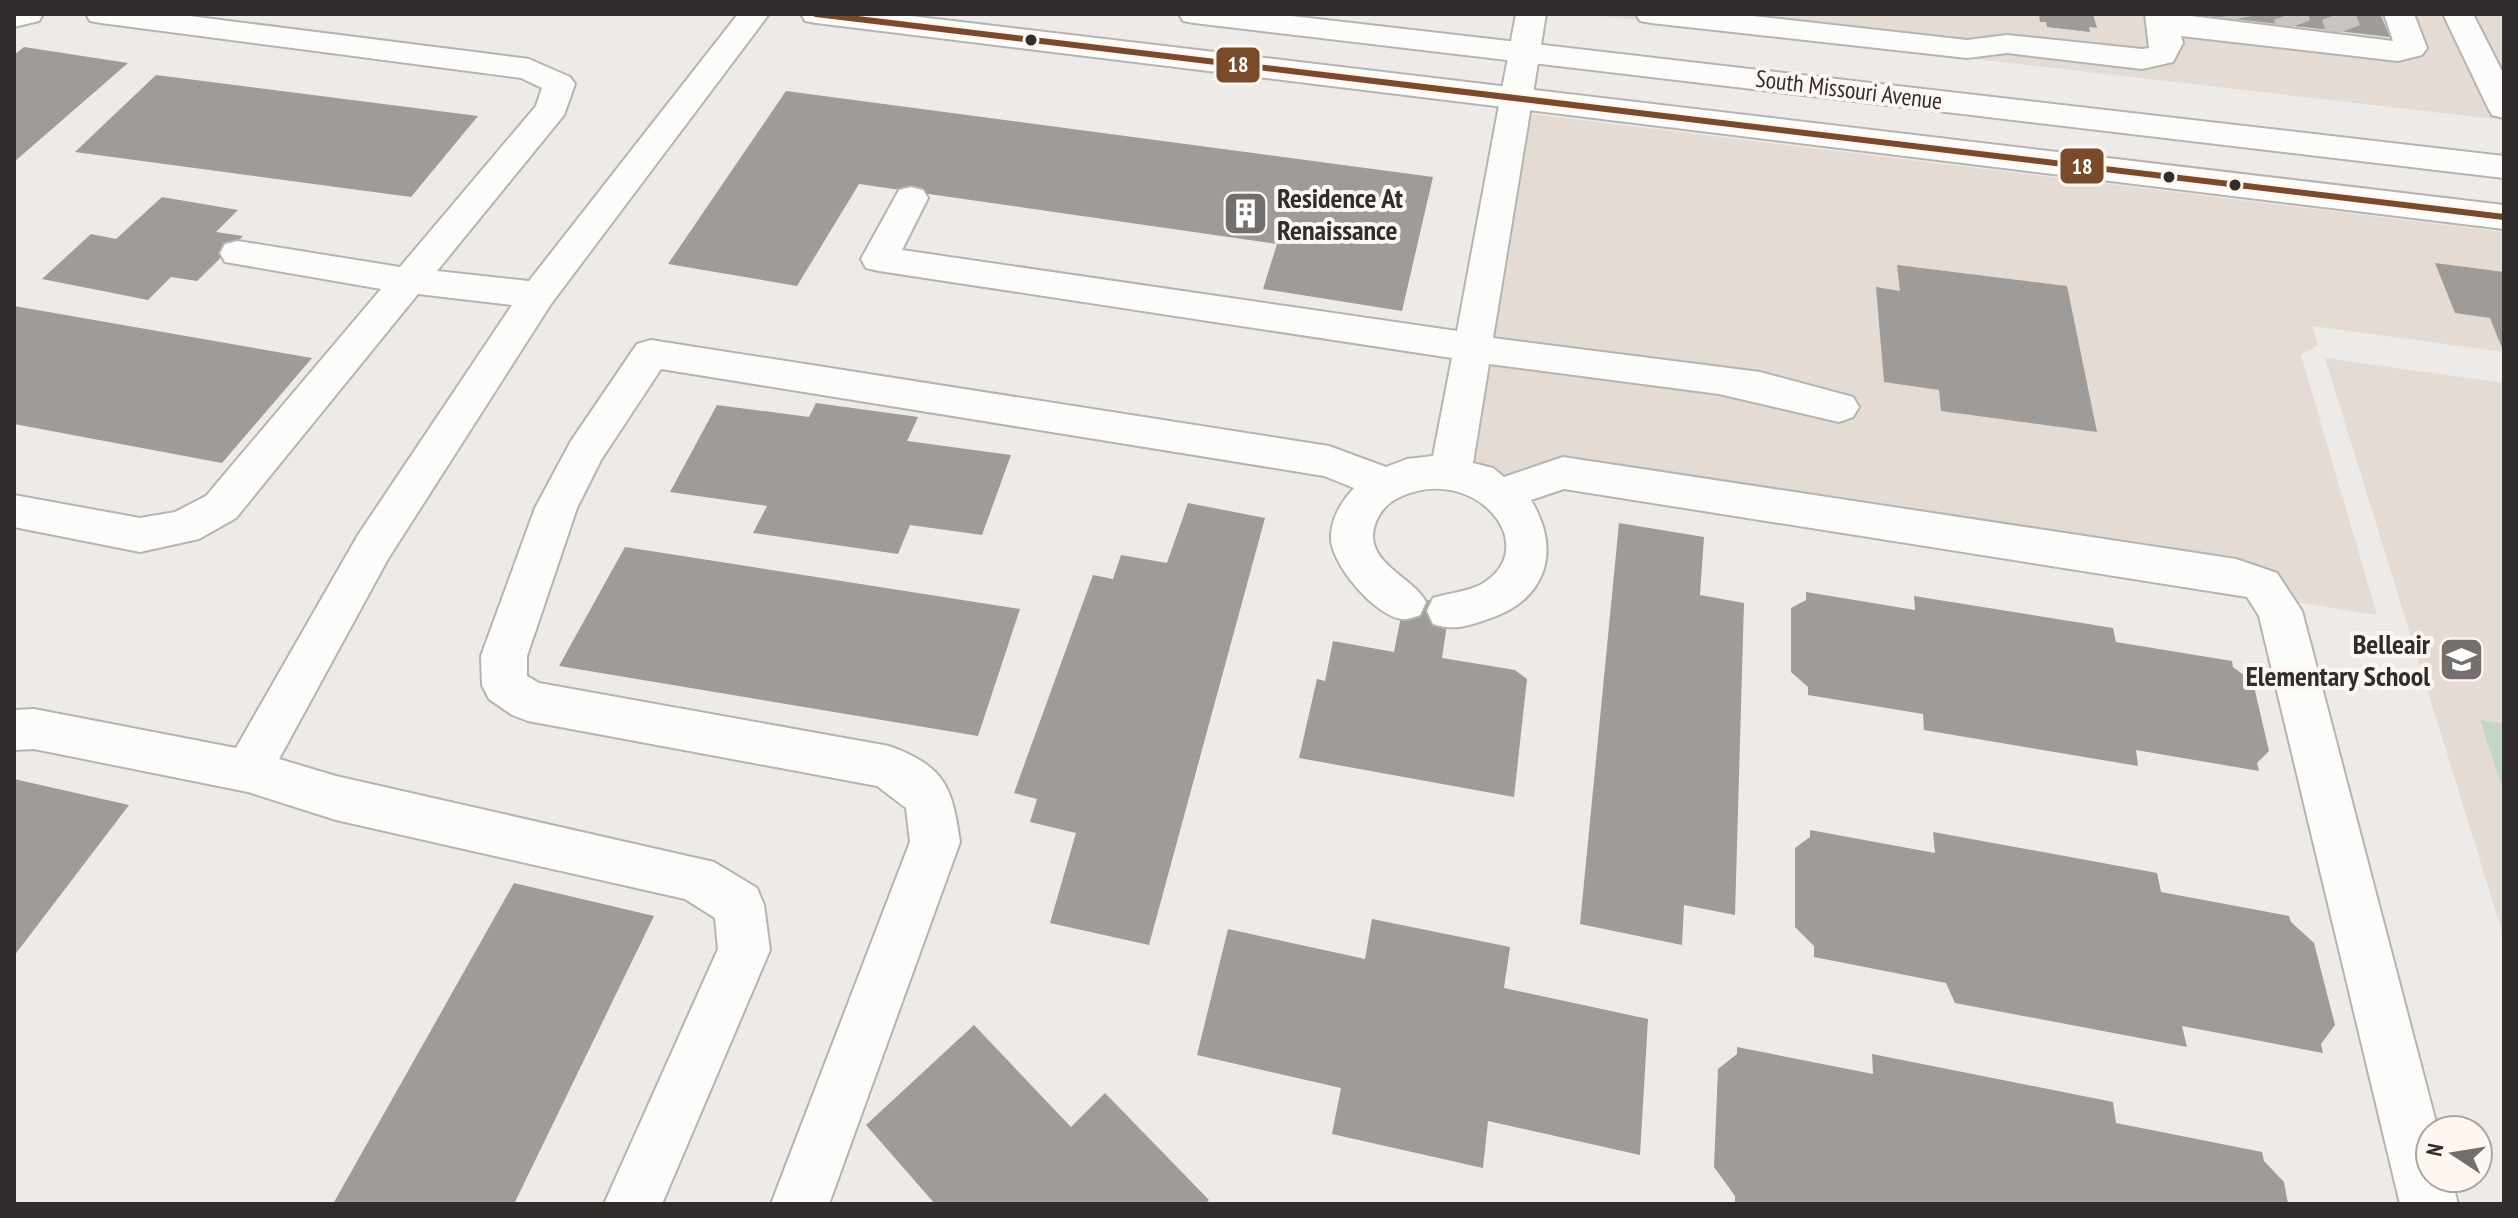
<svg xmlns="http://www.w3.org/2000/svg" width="2518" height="1218" font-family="'PT Sans Narrow',sans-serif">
<rect width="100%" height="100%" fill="#eeeae7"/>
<g fill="#e4dbd4">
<polygon points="1584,14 2504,14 2504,120"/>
<polygon points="1505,111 2504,232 2504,352 2312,326 2318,345 2301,355 2377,615 1450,468"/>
<polygon points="2325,358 2504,383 2504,938"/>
</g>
<polygon fill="#c3d7c5" points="2480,720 2504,724 2504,793"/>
<g fill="#9e9b99">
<polygon points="2039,14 2093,14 2097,28 2089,27 2090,32 2047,27 2046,22 2040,22"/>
<polygon points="2209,14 2380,14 2390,37 2209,16"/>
<polygon points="24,47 128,63 14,162 14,55"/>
<polygon points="156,75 478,116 411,197 75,152"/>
<polygon points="786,91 1433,177 1402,311 1263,289 1277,244 859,184 797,286 668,264"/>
<polygon points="162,197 238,210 216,232 243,236 197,281 171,277 148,300 42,279 91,234 116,239"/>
<polygon points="2435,263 2504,272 2504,353 2490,318 2455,313"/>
<polygon points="1897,265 2067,286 2097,432 1941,411 1939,390 1884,382 1876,287 1900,291"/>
<polygon points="14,306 312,358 222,463 14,424"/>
<polygon points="816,403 918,417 907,441 1011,455 982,535 910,525 898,554 753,533 767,506 670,492 717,405 809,417"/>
<polygon points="1188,503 1265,518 1149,945 1050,923 1076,833 1030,822 1037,799 1014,793 1093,575 1113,579 1121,555 1167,563"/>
<polygon points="1619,523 1704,537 1700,595 1744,603 1735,915 1684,905 1682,945 1580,924"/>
<polygon points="625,547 1020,609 978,736 559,666"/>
<polygon points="1806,592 1915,610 1914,596 2113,628 2116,642 2232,661 2233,667 2253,682 2269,751 2257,763 2259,771 2136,750 2138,766 1924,730 1923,714 1808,695 1808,687 1791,672 1791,608 1806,600"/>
<polygon points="1405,596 1450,604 1442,658 1515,670 1527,679 1514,797 1299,758 1317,679 1325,681 1333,641 1394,652"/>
<polygon points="14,779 129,805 14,956"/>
<polygon points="1810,830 1935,853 1933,832 2157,873 2161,892 2289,916 2291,922 2314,943 2335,1025 2321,1044 2323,1053 2182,1026 2187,1047 1955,1003 1946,983 1814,957 1814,946 1795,927 1795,848 1810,837"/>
<polygon points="514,883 654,916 514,1204 333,1204"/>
<polygon points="1372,919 1510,947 1504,988 1648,1019 1640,1155 1488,1121 1483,1168 1332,1134 1341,1088 1197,1055 1228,929 1365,959"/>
<polygon points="974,1025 1071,1127 1105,1093 1209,1200 1205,1204 935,1204 866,1125"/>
<polygon points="1737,1047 1873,1074 1872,1054 2113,1102 2116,1123 2262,1152 2264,1161 2284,1182 2288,1204 1735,1204 1735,1196 1714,1167 1718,1069 1737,1054"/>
</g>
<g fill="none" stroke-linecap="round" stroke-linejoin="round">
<g stroke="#c8c4c2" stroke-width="34" stroke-dasharray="34 17" stroke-linecap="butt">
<polyline points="2236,14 2237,19"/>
<polyline points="2290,14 2294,26"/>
<polyline points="2338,14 2344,31"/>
</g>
<defs>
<g id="minor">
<polygon points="14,14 43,14 39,21 14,27"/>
<polygon points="86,14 174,14 529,59 570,77 575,84 564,115 437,271 529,281 738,14 769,14 551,304 388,559 279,759 336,776 714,862 757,888 764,905 770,950 662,1204 604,1204 718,949 715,918 685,899 336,820 248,792 34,749 14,750 14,710 34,709 236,748 358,535 512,305 418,294 236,518 199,539 140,552 14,527 14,495 140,518 175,512 206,496 381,289 225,262 220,253 225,244 238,241 400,267 536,106 542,88 521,78 101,23 90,21"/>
<path d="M1516,14H1546L1493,338L1760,372L1853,397L1859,407L1853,417L1839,422L1719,394L1489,364L1473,463L1493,468L1504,477L1563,457L2236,559L2277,573L2302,611L2438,1130H2430V1178H2451L2458,1204H2400L2259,616L2247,597L1564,489L1531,500C1562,552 1546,600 1488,619C1468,626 1453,631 1433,624L1427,611L1433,598C1449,593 1466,592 1480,585C1547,548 1474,460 1398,498C1383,505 1373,521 1373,537C1374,566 1414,579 1426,602L1420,615C1414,617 1407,620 1402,619C1375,616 1331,564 1331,538C1331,518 1341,502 1354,488L1324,476L661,369L601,460L577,508L527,656V676L539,683L889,746C946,767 952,787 960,842L829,1204H771L910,842L906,808L877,786L528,721L512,715L489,699L482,685L481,656L535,508L571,441L637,344L651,340L1329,446L1386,467L1407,459L1433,456L1452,358L879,271L866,268L861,259L899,190L911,187L923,190L928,198L902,250L1457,331Z"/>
<polygon points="1636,14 1735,14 1967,40 2007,35 2142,49 2149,48 2145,14 2175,14 2393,41 2384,14 2414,14 2427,48 2422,55 2398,61 2181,36 2183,43 2173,62 2142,69 2007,53 1967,58 1651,23 1640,21"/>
<polygon points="2443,14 2473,14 2504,75 2504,118 2492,115 2488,108"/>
</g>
<g id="major">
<polygon points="801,14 894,14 2504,205 2504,229 816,23 805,21"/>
<polygon points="1179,14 1274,14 2504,156 2504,178 1194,23 1183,21"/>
</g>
</defs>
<use href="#minor" stroke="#b6b4b2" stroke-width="4"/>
<use href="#major" stroke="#b6b4b2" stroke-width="4"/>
<use href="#minor" fill="#fcfcfb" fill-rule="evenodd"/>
<use href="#major" fill="#fcfcfb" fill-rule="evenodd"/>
<defs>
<polyline id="bus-1" points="816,14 2504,217"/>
</defs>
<use href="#bus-1" stroke="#fef6f1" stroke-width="11"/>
<use href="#bus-1" stroke="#7a4b2a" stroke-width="6"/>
</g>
<defs>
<symbol id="building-square" viewBox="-11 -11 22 22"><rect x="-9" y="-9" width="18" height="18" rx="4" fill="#726f6d" stroke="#fef6f1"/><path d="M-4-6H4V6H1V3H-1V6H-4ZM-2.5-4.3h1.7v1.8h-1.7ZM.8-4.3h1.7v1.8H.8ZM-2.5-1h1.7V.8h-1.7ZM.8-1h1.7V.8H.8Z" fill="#fff"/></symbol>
<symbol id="school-square" viewBox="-11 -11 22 22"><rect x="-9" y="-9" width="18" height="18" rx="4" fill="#726f6d" stroke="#fef6f1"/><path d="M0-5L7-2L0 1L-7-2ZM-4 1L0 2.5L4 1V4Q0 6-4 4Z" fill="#fff"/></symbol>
</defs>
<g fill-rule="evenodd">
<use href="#building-square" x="1220" y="188" width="51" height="51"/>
<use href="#school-square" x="2436" y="634" width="51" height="51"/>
</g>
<g fill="#302d2c" stroke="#fef6f1" stroke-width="3">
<circle cx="1031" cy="40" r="7"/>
<circle cx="2169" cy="177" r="7"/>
<circle cx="2235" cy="185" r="7"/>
</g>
<g text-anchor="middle" stroke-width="8" stroke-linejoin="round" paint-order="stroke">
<g font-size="24" fill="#302d2c" stroke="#fef6f1">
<text transform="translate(1849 90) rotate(7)" y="8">South Missouri Avenue</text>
</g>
<g font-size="28" font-weight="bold" fill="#302d2c" stroke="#fef6f1" text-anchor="start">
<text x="1277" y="208">Residence At<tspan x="1277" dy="32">Renaissance</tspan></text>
<text x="2430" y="654" text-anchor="end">Belleair<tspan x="2430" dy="32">Elementary School</tspan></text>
</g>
</g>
<g stroke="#fef6f1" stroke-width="3">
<rect x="1215" y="46" width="46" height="38" rx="8" fill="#7a4b2a"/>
<rect x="2059" y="147" width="46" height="38" rx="8" fill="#7a4b2a"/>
</g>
<g font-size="22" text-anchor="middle" font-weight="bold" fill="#fff">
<text x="1238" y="72">18</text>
<text x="2082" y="174">18</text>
</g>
<rect width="2518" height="1218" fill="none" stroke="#302d2c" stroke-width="32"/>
<g transform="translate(2454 1154) rotate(282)"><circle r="38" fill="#fef6f1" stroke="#aca6a2" stroke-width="2"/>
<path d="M0-6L14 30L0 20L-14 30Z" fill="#726f6d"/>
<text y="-12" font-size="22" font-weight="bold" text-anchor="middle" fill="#302d2c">N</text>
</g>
</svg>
